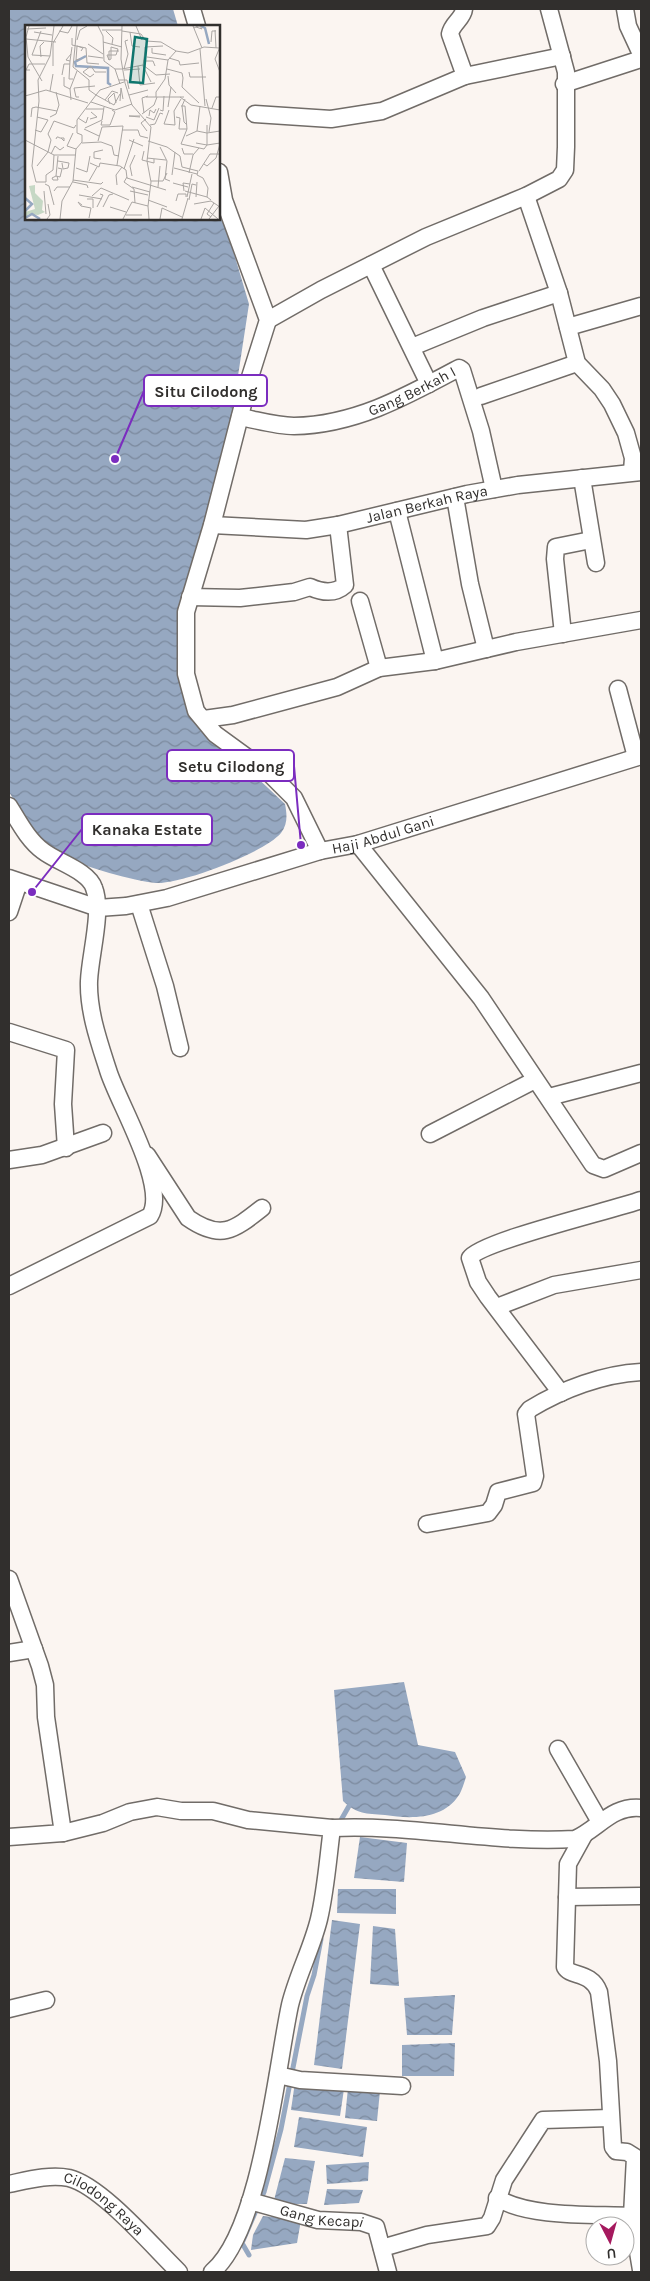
<svg xmlns="http://www.w3.org/2000/svg" width="650" height="2281" font-family="Karla,sans-serif">
<defs>
<pattern id="water-waves" width="16" height="10" patternUnits="userSpaceOnUse" patternTransform="scale(1.25)"><rect width="16" height="10" fill="#96a8c1"/><path d="M0 5q4-4 8 0t8 0" fill="none" stroke="#7b899d"/></pattern>
</defs>
<rect width="100%" height="100%" fill="#fbf5f1"/>
<g fill="url(#water-waves)">
<path d="M9,9H173L178,26H26V219H219V203L249,304L232,415L181,661L214,737L285,804C287,814 288,824 281,833C264,853 182,884 156,883C134,881 84,867 65,857C37,842 25,817 9,792Z"/>
<path d="M404,1682L418,1745L455,1752L466,1777C464,1783 462,1790 459,1795C443,1820 410,1819 385,1815C365,1813 358,1815 343,1801L334,1690Z"/>
<polygon points="360,1837 407,1843 404,1882 354,1878"/>
<polygon points="338,1889 396,1889 396,1914 337,1913"/>
<polygon points="332,1920 360,1924 342,2069 314,2065"/>
<polygon points="373,1926 395,1929 399,1986 370,1984"/>
<polygon points="455,1995 452,2035 407,2035 404,1998"/>
<polygon points="455,2043 454,2076 402,2076 402,2045"/>
<polygon points="295,2082 344,2089 340,2116 291,2110"/>
<polygon points="348,2088 380,2091 377,2121 345,2118"/>
<polygon points="299,2117 367,2127 363,2157 294,2147"/>
<polygon points="285,2158 315,2161 307,2204 273,2204"/>
<polygon points="369,2162 368,2181 327,2184 326,2165"/>
<polygon points="327,2189 363,2190 359,2203 324,2205"/>
<polygon points="263,2216 301,2220 297,2243 251,2250 253,2235"/>
</g>
<g fill="none" stroke-linecap="round" stroke-linejoin="round">
<g stroke="#96a8c1" stroke-width="5">
<polyline points="341,1820 349,1806"/>
<polyline points="249,2255 242,2243 264,2192 281,2129 307,1996 314,1975 321,1939"/>
</g>
<defs>
<g id="minor">
<polyline points="192,9 197,26"/>
<path d="M464,9C463,19 452,23 450,34L465,76L562,56"/>
<polyline points="625,9 628,26 641,54"/>
<polyline points="564,84 641,59"/>
<polyline points="255,114 331,119 382,111 465,76"/>
<polyline points="219,172 224,200 268,320 250,377 212,525 186,612 186,674 196,711 215,734 270,774 294,798 320,851"/>
<polyline points="526,196 559,293 577,363 602,389 612,404 626,433 633,458 632,471"/>
<polyline points="371,265 429,384"/>
<polyline points="268,320 321,290 426,237 526,196 559,179 565,170 566,147 566,72 549,9"/>
<polyline points="568,327 641,306"/>
<polyline points="417,345 483,318 559,293"/>
<polyline points="481,396 577,363"/>
<path id="s1" d="M240,417C257,420 276,426 294,426C355,425 407,396 459,368L462,370L481,431L494,489"/>
<polyline points="582,478 596,563"/>
<polyline points="455,497 470,584 486,649"/>
<polyline points="397,511 435,661"/>
<path id="s2" d="M212,525L306,530L338,525L467,494L518,485L641,472"/>
<path d="M190,597L240,598L294,592L310,587C321,592 334,595 345,585L338,525"/>
<polyline points="360,601 379,668"/>
<polyline points="563,634 555,559 556,547 591,540"/>
<polyline points="618,689 636,757"/>
<polyline points="204,719 233,715 337,687 379,668 435,661 516,642 641,620"/>
<path d="M9,806C19,822 28,840 43,851C57,862 89,871 94,888C103,911 90,955 89,981C88,1011 99,1042 108,1070C117,1101 169,1186 150,1216L9,1286"/>
<polyline points="358,844 481,998 593,1165 604,1169 641,1153"/>
<path id="s3" d="M9,878L98,908L126,906L167,898L320,851L358,844L641,756"/>
<polyline points="139,904 165,986 180,1048"/>
<polyline points="9,912 19,882"/>
<polyline points="9,1032 66,1050 63,1104 66,1148"/>
<polyline points="549,1097 641,1073"/>
<polyline points="430,1134 535,1080"/>
<path d="M147,1155L188,1218C221,1241 234,1230 262,1208"/>
<polyline points="9,1160 42,1155 103,1133"/>
<polyline points="497,1307 554,1285 641,1270"/>
<path d="M561,1393L488,1297L478,1282L470,1258C481,1241 614,1210 641,1200"/>
<path d="M427,1524L488,1513L494,1505L498,1492L533,1483L535,1476L526,1414L530,1409C563,1389 603,1374 641,1372"/>
<polyline points="9,1579 40,1666 45,1685 46,1717 63,1833 9,1837"/>
<polyline points="9,1653 34,1649"/>
<polyline points="558,1749 600,1822"/>
<path d="M332,1828C413,1824 494,1844 575,1839C598,1829 612,1805 641,1808"/>
<path d="M63,1833L103,1823L130,1812L157,1807L181,1811H213L248,1820L332,1828C328,1858 326,1889 319,1919C312,1948 297,1976 290,2005C276,2070 261,2231 212,2272"/>
<path d="M584,1835L568,1864L565,1967C570,1977 591,1971 599,1992L608,2061L613,2147L616,2151L627,2152L635,2157L632,2216L641,2270"/>
<polyline points="567,1897 641,1896"/>
<polyline points="9,2009 46,2000"/>
<polyline points="278,2075 300,2080 402,2086"/>
<path id="s4" d="M9,2184C28,2180 50,2174 69,2178C102,2186 154,2248 179,2272"/>
<path d="M497,2198C530,2218 593,2214 632,2216"/>
<path id="s5" d="M250,2201L318,2220L361,2222L376,2227L388,2272"/>
<polyline points="382,2248 427,2235 487,2226 492,2218 504,2180 543,2120 610,2118"/>
</g>
</defs>
<use href="#minor" stroke="#716c68" stroke-width="19"/>
<use href="#minor" stroke="#fff" stroke-width="16"/>
</g>
<g text-anchor="middle" stroke-width="4.5" stroke-linejoin="round" paint-order="stroke">
<g font-size="15" fill="#312f2d" stroke="#fff">
<text dy="5" stroke="none"><textPath href="#s1" startOffset="179">Gang Berkah I</textPath></text>
<text dy="5" stroke="none"><textPath href="#s2" startOffset="218">Jalan Berkah Raya</textPath></text>
<text dy="5" stroke="none"><textPath href="#s3" startOffset="389">Haji Abdul Gani</textPath></text>
<text dy="5" stroke="none"><textPath href="#s4" startOffset="104">Cilodong Raya</textPath></text>
<text dy="5" stroke="none"><textPath href="#s5" startOffset="74">Gang Kecapi</textPath></text>
</g>
</g>
<g transform="translate(25 25)">
<rect width="195" height="195" fill="#fbf5f1"/>
<path d="M10,160V168L18,176L17,185L20,187L13,190L4,189L0,193V187L10,184L4,161Z" fill="#c6d8c5"/>
<path fill="none" stroke="#96a8c1" stroke-width="2.5" d="M176,1L180,3L184,19M61,31L50,37L51,41L83,43V58L86,60M0,173L7,179L0,186M0,193L7,189L15,194"/>
<path fill="none" stroke="#aaa6a3" stroke-width="1" d="M4,1L1,12L3,32L17,56M29,1L25,31L13,55L14,76L7,141L11,157H21V150L28,145L29,130M73,1L78,11L79,36L90,44H97M97,1L96,34L100,58L107,80L126,102L122,136L126,157L123,181M111,1L117,15M168,1L177,23M169,3L173,1H175L177,4L171,2M2,4L21,3M77,5H97M190,5L191,23M16,6L7,30L25,31M34,6L43,8L47,1M81,6L88,13L87,19M97,6L116,9L121,16L136,17L151,26L163,28L179,22L194,23M9,7L27,10M105,7L107,21L115,22M47,13V20L61,23L62,38L74,39M1,14L31,17M52,15L55,5L62,1M78,17L97,22M186,17L187,6H191M63,19L78,29M195,22L190,34L195,47M127,23V28L141,30M175,24L180,81M120,26L118,41L126,57M120,26V22L138,21M46,29L41,35L45,36L47,22M63,31L78,33M16,32L15,21L19,17M122,32L143,35M144,33L154,36L155,40L174,38M55,34L51,35L52,21L58,23L56,26M84,35L82,30H91L93,24L86,22V34L84,35M84,35V26H94M45,36L44,54H48M118,36H128L130,41M28,41V18L38,1M66,41L58,47L65,52L69,49M66,41L70,47H81M113,41L115,60L130,58M90,44L95,59M97,44L118,40L131,50L145,49M99,44L103,29L100,16L103,15M142,44L157,48L158,53M5,45H1L4,39H20M99,45L115,44M164,47L165,52H181M37,50L39,39H45M143,51L144,60L151,68M39,52V61L45,64M158,53L157,62L174,78M94,55H102L104,64M25,66L28,49M95,69L89,80L71,70L75,65L99,57M104,70L123,65M0,71L21,65L63,78M54,72H51L49,63L70,61M121,72H159M131,72V67L140,54L143,35L151,26M155,72L166,80L195,85M160,74L157,81L159,97L162,100M181,74L186,93L184,107M46,75L45,64L52,46M80,75L87,66L93,68M95,76L96,63L98,74M66,77L90,85L107,79M85,79L83,74L89,68L91,78M156,81H160L162,104M143,82L146,62M187,83L191,72H195M61,84H79M135,85L138,86L139,71M144,85L139,99L150,100L149,86L156,74M119,88L117,73L123,71M117,89L129,80L132,72M115,91H104L115,92M124,91L125,85L129,88L131,84M6,92L7,83L11,82L32,86M25,92L31,89L34,80L31,67M121,92L129,95L134,83M151,92L155,93L154,104H162M53,93L61,98L63,92M65,94L72,92L66,87M121,94L116,98L122,106M77,96L76,100H85L90,87L87,85M125,100L130,99L135,88L138,89M60,103L77,95L79,82M59,104L74,111M162,104L156,119L179,124L182,120L195,118M10,105L16,107L23,95L12,92M97,105H113L115,111L123,113M172,106L175,81M48,108L42,121L51,124M161,111L172,106L182,108L195,106M31,114L32,112H33L35,113H39V116L36,113M0,115L29,130H51M104,115L118,121M73,116L77,102L98,101L92,140M123,116L142,122L155,131L157,142L173,146L172,150L178,153L183,163L182,172L186,175M57,118L76,117L87,121L89,130L94,131M171,118L182,120V100M135,122L142,136L140,154L145,156M157,123L159,129H168M119,126L117,135L129,138V134M23,127L26,115L23,109L29,96L49,103L51,100M26,129L30,121L35,125L39,122M122,133L141,135M76,134L69,133V127L78,125M33,136L44,138L43,143L38,144L37,138M65,138L74,142L75,138L95,141L101,145L102,153L141,165M179,139L182,141L191,133L195,119M12,141L23,127M51,143L62,147L65,131M149,143L172,149M99,144L109,114M174,146L185,129H195M164,148L168,130L174,123M147,150L150,127M31,151L33,131M32,151L33,155H28L27,153L31,151L35,152L37,144L33,143M107,151L105,141L110,130M102,152L99,157L109,164L110,178M48,155L76,159L78,157M64,156L72,142M126,156H138L142,148M48,157L62,160L63,163M148,158L163,162M20,159L24,161L29,180M92,160L91,150L97,142M107,162L125,167M133,162L135,141M19,166L21,189M29,166L32,162H45M105,166L123,170M159,166L158,158L165,159M160,166L182,172M54,170L77,174M67,171L76,163L104,175M162,172L167,149M171,172L172,157M62,174H68V183M123,175L142,182M164,175L167,159L171,160M151,176L153,169H161V172M169,179L186,176L195,182M57,180L53,177L56,181L66,183L64,193M72,182L78,170L75,169M78,182L84,170L88,169M85,182L101,187M101,190H117M186,192L182,189L189,178M22,194L25,190L23,179M35,194L37,176L48,156L51,124L57,117V110L52,108V95L71,70L64,65V55L48,42L52,1M98,194L107,177L123,181L124,194M135,194L137,183L157,192M157,194L163,173M176,194L180,183L193,194M184,194L194,181"/>
<path fill="#0f766e" fill-opacity="0.15" stroke="#0f766e" stroke-width="2.5" d="M110,12L122,14L118,58L105,57Z"/>
<rect width="195" height="195" fill="none" stroke="#312f2d" stroke-width="2.5"/>
</g>
<path fill="none" stroke="#7b2cbf" stroke-width="2" d="M115 459L144 391M301 845L294 766M32 892L82 829"/>
<g fill="#7b2cbf" stroke="#fff" stroke-width="2">
<circle cx="115" cy="459" r="5"/>
<circle cx="301" cy="845" r="5"/>
<circle cx="32" cy="892" r="5"/>
</g>
<g fill="#fff" stroke="#7b2cbf" stroke-width="2">
<rect x="144" y="375" width="123" height="31" rx="5"/>
<rect x="167" y="750" width="127" height="31" rx="5"/>
<rect x="82" y="814" width="130" height="31" rx="5"/>
</g>
<g font-size="16" text-anchor="middle" font-weight="bold" fill="#312f2d">
<text x="206" y="397">Situ Cilodong</text>
<text x="231" y="772">Setu Cilodong</text>
<text x="147" y="835">Kanaka Estate</text>
</g>
<rect width="650" height="2281" fill="none" stroke="#312f2d" stroke-width="20"/>
<g transform="translate(610 2241) rotate(174)"><circle r="24" fill="#ffffff" stroke="#adacab"/>
<path d="M0-4L9 19L0 12L-9 19Z" fill="#a5195e"/>
<text y="-8" font-size="14" font-weight="bold" text-anchor="middle" fill="#312f2d">U</text>
</g>
</svg>
